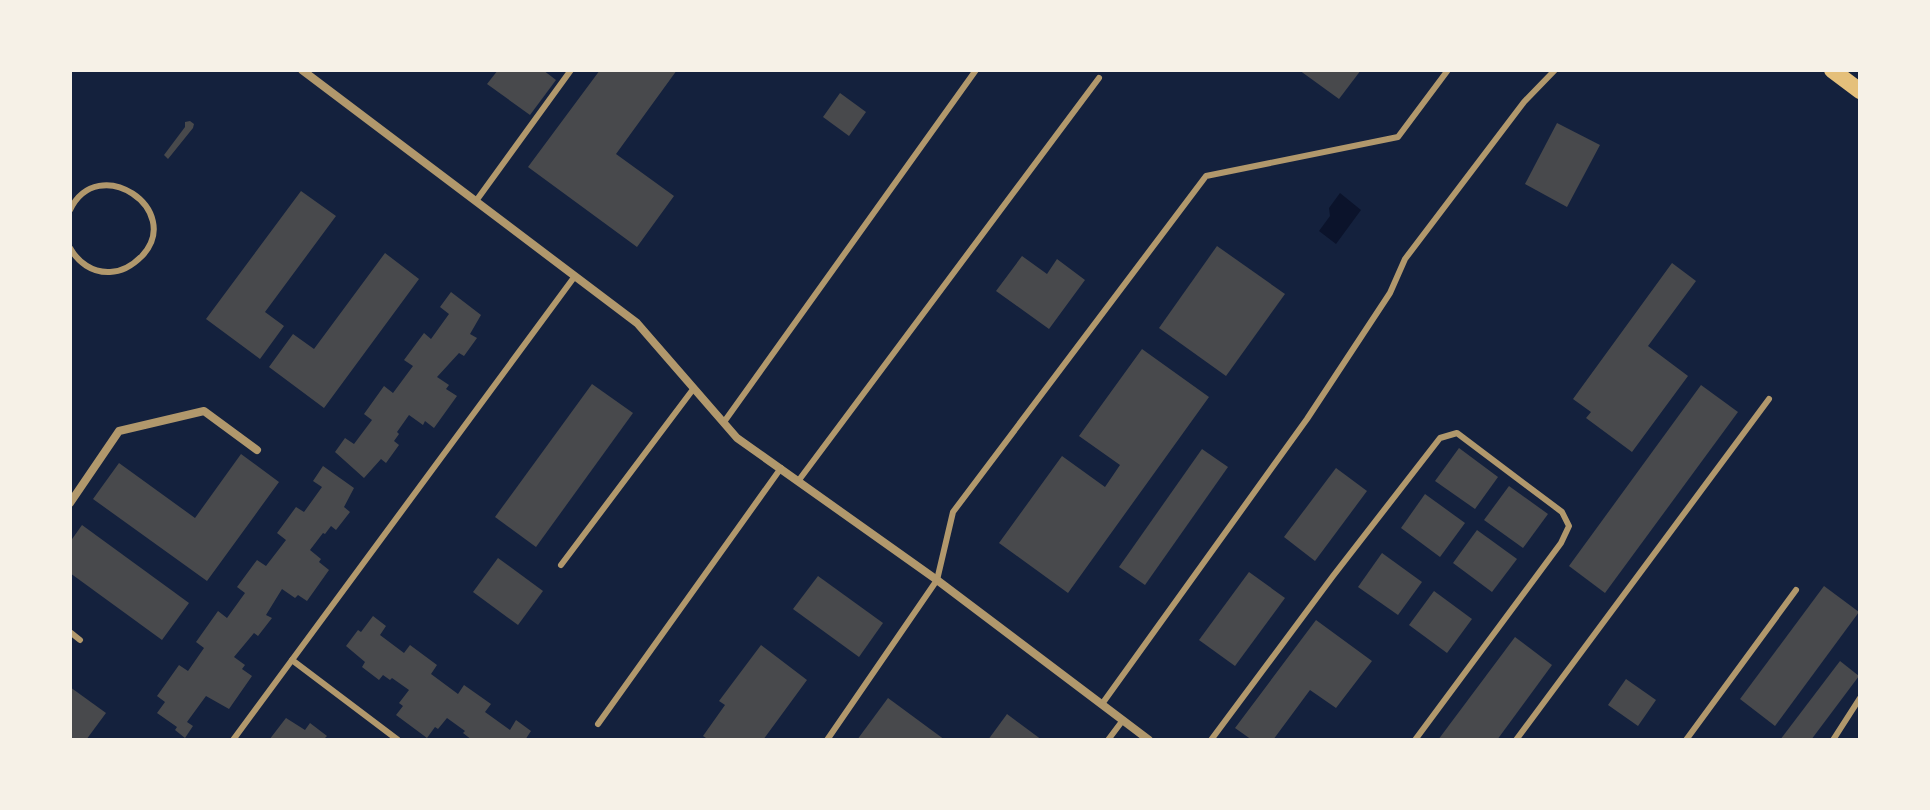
<svg xmlns="http://www.w3.org/2000/svg" width="1930" height="810" font-family="'Public Sans',sans-serif">
<rect width="100%" height="100%" fill="#14213d"/>
<polygon fill="#0b132b" points="1340,193 1361,210 1336,244 1319,231 1330,216 1329,208"/>
<g fill="#48494c">
<polygon points="498,70 543,70 556,80 530,115 487,84"/>
<polygon points="600,70 677,70 616,154 674,196 637,247 528,167"/>
<polygon points="1299,70 1361,70 1339,99"/>
<polygon points="840,93 866,112 849,136 823,117"/>
<polygon points="190,121 194,124 193,128 168,159 164,155 185,127 185,122"/>
<polygon points="1557,123 1600,145 1567,207 1525,184"/>
<polygon points="301,191 336,216 265,312 284,326 260,359 206,319"/>
<polygon points="1217,246 1285,294 1226,376 1159,328"/>
<polygon points="385,253 419,279 324,408 269,367 293,334 314,349"/>
<polygon points="1022,256 1047,274 1057,259 1085,280 1049,329 996,291"/>
<polygon points="1672,263 1696,281 1648,346 1688,376 1632,452 1586,418 1591,412 1573,399"/>
<polygon points="451,292 481,315 470,334 477,338 464,356 459,353 437,377 449,385 446,389 457,396 434,428 425,421 423,425 409,415 397,432 399,434 394,441 399,445 386,463 381,459 364,478 335,452 345,438 354,444 372,420 364,414 384,386 393,393 413,366 404,360 424,333 431,339 449,314 440,307"/>
<polygon points="1142,349 1209,397 1068,593 999,543 1062,456 1105,487 1120,465 1079,436"/>
<polygon points="592,384 633,413 536,547 495,517"/>
<polygon points="1701,385 1738,412 1605,593 1569,566"/>
<polygon points="1459,448 1498,477 1475,509 1435,481"/>
<polygon points="1202,449 1228,467 1145,585 1119,567"/>
<polygon points="241,454 279,482 207,581 93,499 119,463 195,518"/>
<polygon points="323,466 354,488 344,507 350,512 336,530 331,526 325,534 323,533 310,550 321,559 319,562 329,570 307,601 298,595 295,598 282,589 266,615 272,618 258,636 254,633 234,657 245,665 242,669 252,676 229,709 206,696 187,722 193,726 185,738 175,730 177,727 157,713 165,702 157,696 179,665 188,671 204,648 196,642 218,611 227,618 245,593 237,587 257,560 266,566 286,540 277,533 296,507 304,512 322,487 313,481"/>
<polygon points="1336,468 1367,491 1315,561 1284,537"/>
<polygon points="1509,486 1548,514 1523,548 1484,520"/>
<polygon points="1425,494 1465,523 1440,557 1401,528"/>
<polygon points="82,525 189,603 162,640 70,573 70,542"/>
<polygon points="1477,530 1517,559 1492,592 1453,563"/>
<polygon points="1382,553 1422,582 1398,615 1358,587"/>
<polygon points="498,558 543,591 518,625 473,592"/>
<polygon points="1249,572 1285,598 1235,666 1199,640"/>
<polygon points="818,576 883,623 859,657 793,609"/>
<polygon points="1824,586 1859,612 1775,726 1740,699"/>
<polygon points="1434,591 1472,619 1447,653 1409,625"/>
<polygon points="373,616 386,626 380,635 404,653 410,645 437,665 431,674 458,694 464,685 491,704 485,712 510,730 516,720 531,731 525,740 472,740 463,733 465,731 447,718 438,729 435,727 427,738 396,715 403,706 399,703 409,690 392,678 390,680 383,675 379,680 362,667 365,662 346,646 358,630 361,632"/>
<polygon points="1316,620 1372,661 1336,708 1310,690 1273,740 1252,740 1235,728"/>
<polygon points="1515,637 1552,665 1497,740 1438,740"/>
<polygon points="761,645 807,680 763,740 709,740 703,736 725,705 719,701"/>
<polygon points="1840,661 1859,676 1811,740 1780,740"/>
<polygon points="1626,679 1656,700 1638,726 1608,705"/>
<polygon points="70,687 106,713 86,740 70,740"/>
<polygon points="888,698 945,740 857,740"/>
<polygon points="1007,714 1042,740 988,740"/>
<polygon points="286,718 305,730 310,723 327,736 323,740 269,740"/>
</g>
<g fill="none" stroke-linecap="round" stroke-linejoin="round">
<g stroke="#b1986c" stroke-width="6">
<polyline points="476,201 571,70"/>
<path d="M70,210C98,151 185,210 142,256C133,265 122,272 110,272C92,273 78,262 70,248"/>
<polyline points="724,422 976,70"/>
<polyline points="799,480 1099,78"/>
<polyline points="561,565 694,388"/>
<polyline points="70,632 80,640"/>
<polyline points="292,660 398,740"/>
<polyline points="1102,704 1307,419 1390,293 1405,259 1524,102 1555,70"/>
<polyline points="598,724 781,468"/>
<polyline points="233,740 575,276"/>
<polyline points="827,740 937,580 953,512 1206,176 1398,137 1448,70"/>
<polyline points="1108,740 1123,720"/>
<polyline points="1211,740 1333,576 1440,438 1457,433 1562,512 1569,526 1561,543 1415,740"/>
<polyline points="1516,740 1769,399"/>
<polyline points="1686,740 1796,590"/>
<polyline points="1833,740 1860,698"/>
</g>
<g stroke="#b1986c" stroke-width="8">
<polyline points="302,70 637,323 737,438 937,580 1149,740"/>
<polyline points="70,503 119,431 204,411 257,450"/>
</g>
<polyline stroke="#e5c07b" stroke-width="16" points="1832,70 1860,91"/>
</g>
<rect width="1930" height="810" fill="none" stroke="#f6f1e7" stroke-width="144"/>
</svg>
